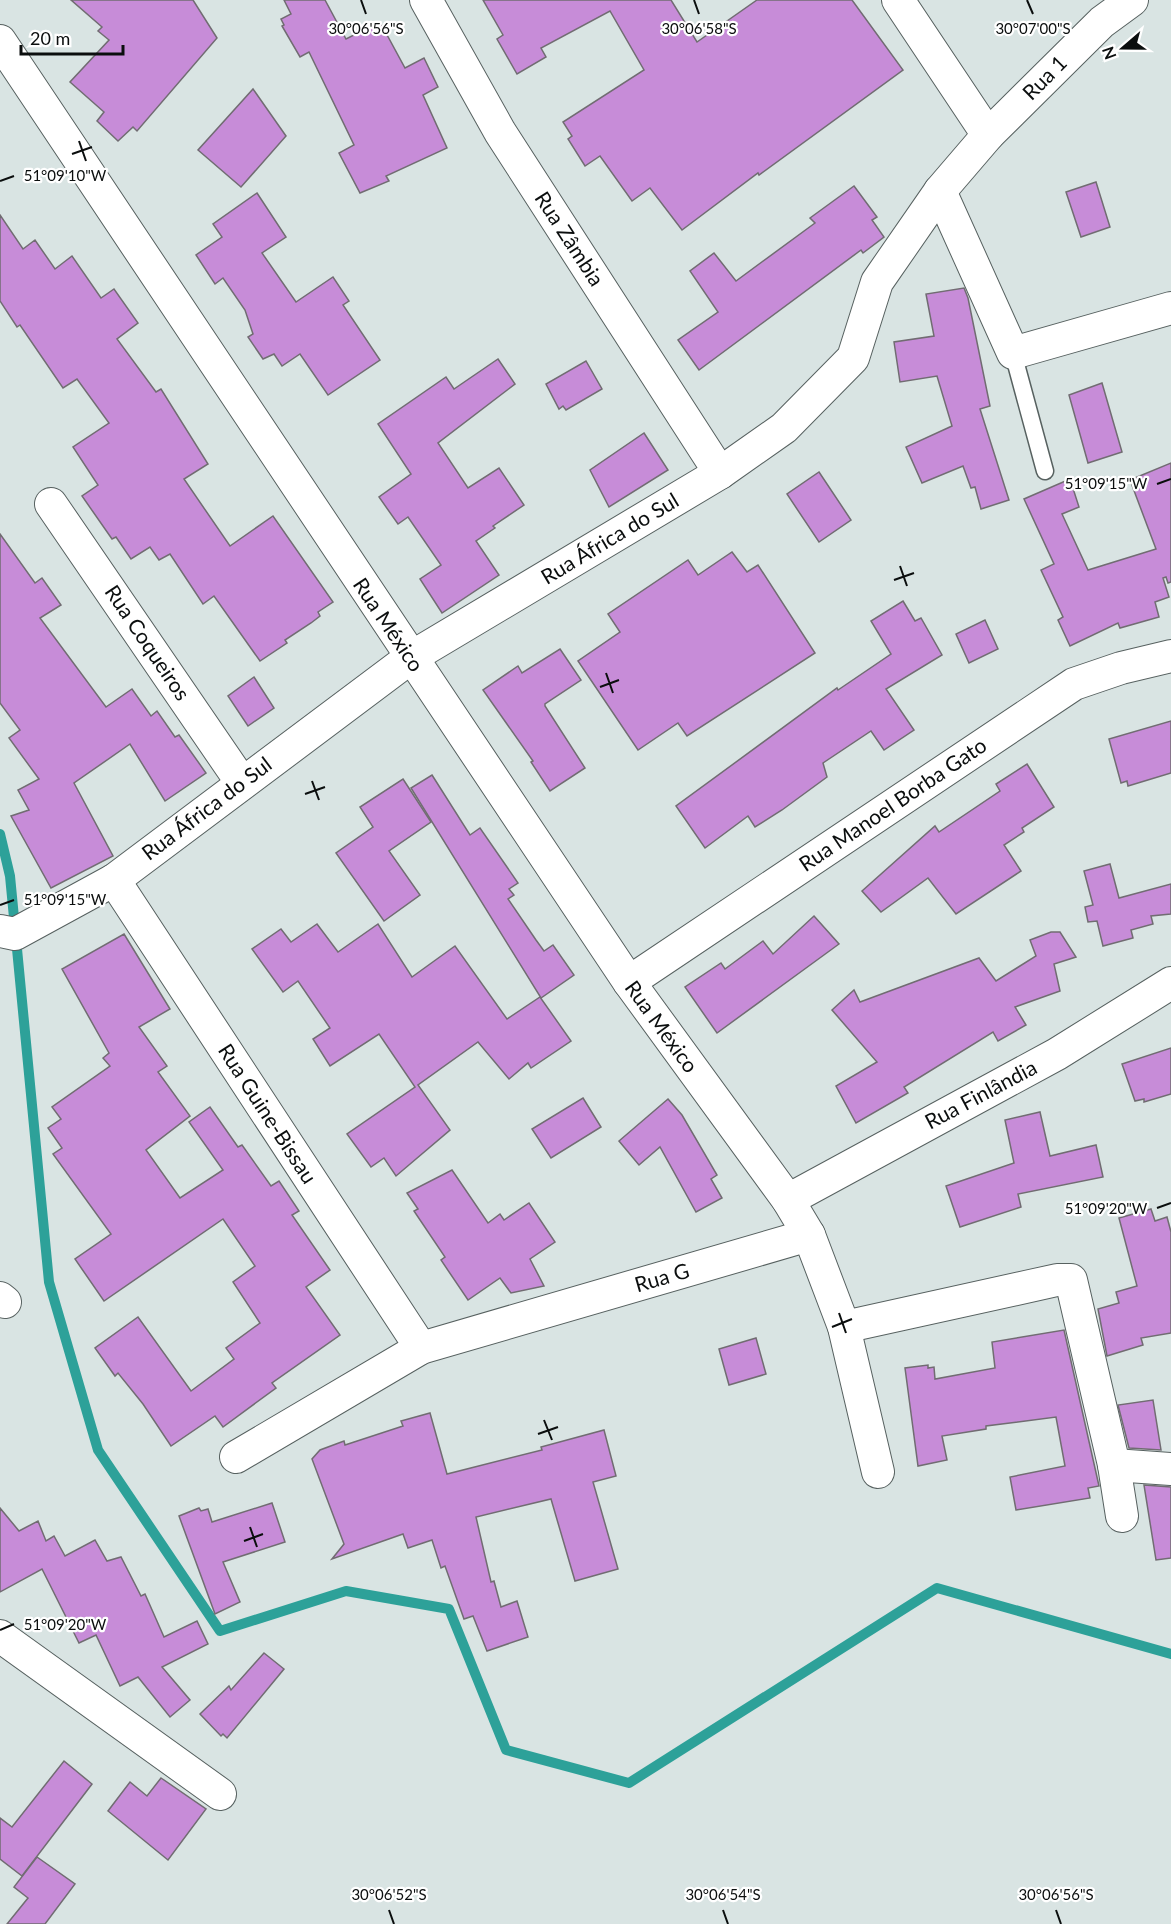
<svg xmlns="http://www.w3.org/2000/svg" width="1171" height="1924" font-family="Lato,sans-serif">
<rect width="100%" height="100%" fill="#d9e4e3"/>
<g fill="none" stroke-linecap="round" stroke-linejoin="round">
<polyline stroke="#2da199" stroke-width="10" points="0,834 10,876 49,1282 98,1450 220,1631 346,1591 449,1609 506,1750 629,1783 937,1588 1171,1654"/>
</g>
<g fill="#c78cd8" stroke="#716c72" stroke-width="1.5">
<polygon points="71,0 193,0 217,38 137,131 133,127 118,141 97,121 104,112 70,82 109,40 98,31 102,27"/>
<polygon points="284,0 325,0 346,39 380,22 405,68 424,58 438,87 423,95 447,148 386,176 389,181 360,193 339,153 354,145 309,52 300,57 282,26 284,25 281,19 291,14"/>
<polygon points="483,0 671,0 697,42 757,0 852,0 903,70 759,175 758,173 682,230 650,188 632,201 600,156 585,166 568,139 572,136 563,122 644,70 610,11 541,48 546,57 517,74 497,39 503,35"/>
<polygon points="253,89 286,136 241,187 198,150"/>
<polygon points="1096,182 1110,227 1081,237 1066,192"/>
<polygon points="854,186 877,217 872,220 884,237 863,253 861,250 699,370 678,340 718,312 690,271 714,253 736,281 815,223 810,218"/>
<polygon points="257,193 286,237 262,253 296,302 333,277 349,301 343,305 380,360 328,395 300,354 282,366 274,354 263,359 248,337 253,334 245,310 223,278 215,284 196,255 222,237 213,224"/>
<polygon points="0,215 23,249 35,240 55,269 72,256 101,298 114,289 138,323 117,339 156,392 161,389 208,464 184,479 230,546 273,516 333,602 318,612 320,616 311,623 285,640 287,643 260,661 214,596 203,604 170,554 159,560 150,547 131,559 116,537 112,539 82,496 98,485 73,447 109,423 77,379 63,388 20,325 17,327 0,301"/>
<polygon points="964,288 968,298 990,406 980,409 1009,500 981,509 975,487 971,488 963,466 922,483 906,447 952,426 937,376 900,382 894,342 934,336 926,294"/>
<polygon points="498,359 515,384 438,443 468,488 499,468 524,505 493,526 495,528 476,541 499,575 442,613 420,579 441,565 408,517 398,524 379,497 411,474 378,424 446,377 454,389"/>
<polygon points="586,361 602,389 566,410 563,406 559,409 546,384"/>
<polygon points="1102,383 1122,452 1088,463 1069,395"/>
<polygon points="644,433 668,470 609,507 590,470"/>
<polygon points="1171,463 1171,582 1168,583 1166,577 1163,578 1169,597 1155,602 1159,617 1120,628 1118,623 1070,646 1058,620 1063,617 1041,570 1054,564 1024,499 1070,479 1079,507 1062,514 1088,570 1156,549 1130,480"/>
<polygon points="819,472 851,520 819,542 787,494"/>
<polygon points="0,534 35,583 42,578 61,605 40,618 106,707 132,689 151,716 157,711 175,737 179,735 206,773 165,801 130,744 74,783 113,856 51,888 11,816 29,810 18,790 39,779 9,738 20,730 0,703"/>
<polygon points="732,552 747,572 758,565 815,653 687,736 678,723 638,750 578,661 620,632 608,614 688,560 698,575"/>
<polygon points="903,601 915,621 921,618 942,655 886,689 914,730 884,750 871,731 823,763 827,777 782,810 755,827 748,816 705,848 676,806 837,688 838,690 891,654 871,621"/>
<polygon points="985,620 998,649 969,663 956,634"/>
<polygon points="560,649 581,680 545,704 545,706 585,768 550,791 531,762 533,761 483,690 518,666 522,673"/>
<polygon points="254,677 274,708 248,726 228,696"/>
<polygon points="1171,721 1171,773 1128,786 1127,781 1121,783 1109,739"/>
<polygon points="1027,764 1054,807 1022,828 1024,832 1004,845 1021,871 956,914 928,878 881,912 862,891 935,826 939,832 1000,791 996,784"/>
<polygon points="432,775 470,835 480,828 518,883 509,889 514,895 508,899 536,940 544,951 553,945 574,975 541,998 411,788"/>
<polygon points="403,779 431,822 389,851 420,895 384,921 336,853 373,827 360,807"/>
<polygon points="1110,864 1119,898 1171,884 1171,914 1151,916 1153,924 1131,930 1133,938 1103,946 1097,921 1088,922 1085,907 1093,905 1084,871"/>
<polygon points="814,916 839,944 717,1033 685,987 721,963 725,969 763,941 773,954"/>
<polygon points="317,924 338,952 378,924 412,977 455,946 507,1019 540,997 571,1041 531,1068 528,1063 509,1079 478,1042 418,1085 450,1130 396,1176 384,1158 371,1167 347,1134 415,1087 379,1034 330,1066 313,1039 330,1028 298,981 283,992 252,949 281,929 291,942"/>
<polygon points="1051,932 1060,932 1076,957 1054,964 1060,991 1015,1007 1026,1025 998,1041 993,1032 904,1087 908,1093 856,1123 836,1086 877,1062 832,1010 854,990 860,1002 979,958 996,981 1036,956 1030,940"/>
<polygon points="124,934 170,1009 139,1027 167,1066 158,1072 190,1116 146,1150 180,1198 223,1170 189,1122 210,1107 238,1147 242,1145 271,1186 279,1181 299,1211 292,1215 330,1270 306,1287 340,1335 272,1383 276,1388 223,1427 215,1416 171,1446 143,1404 118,1373 115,1376 95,1348 138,1317 191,1391 234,1359 226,1348 260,1323 233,1282 255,1266 223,1219 104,1301 75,1259 111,1234 53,1154 62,1148 48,1128 61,1119 52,1107 110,1066 103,1058 109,1053 62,969"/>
<polygon points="1171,1048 1171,1094 1144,1102 1144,1099 1135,1101 1122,1064"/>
<polygon points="583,1098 601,1127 551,1158 532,1129"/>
<polygon points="668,1099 682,1115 717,1175 711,1179 722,1198 696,1212 660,1147 639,1165 619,1141"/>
<polygon points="1040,1112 1050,1156 1096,1145 1103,1177 1018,1194 1021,1207 960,1227 946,1186 1014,1163 1005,1120"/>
<polygon points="452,1170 488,1223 500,1214 504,1220 529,1203 555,1242 530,1259 544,1286 511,1293 500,1278 468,1300 441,1260 445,1257 414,1211 418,1209 407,1193"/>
<polygon points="1151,1209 1155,1221 1167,1217 1171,1232 1171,1333 1141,1338 1143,1345 1107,1356 1098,1309 1119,1303 1116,1292 1137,1286 1119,1218"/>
<polygon points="1064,1330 1099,1486 1088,1488 1090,1498 1016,1510 1010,1477 1065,1466 1056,1417 986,1426 986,1429 942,1436 947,1460 918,1466 905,1368 928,1365 928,1368 934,1367 935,1379 995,1368 992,1342"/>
<polygon points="756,1338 766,1374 729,1385 719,1349"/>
<polygon points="1153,1400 1161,1450 1129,1448 1118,1405"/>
<polygon points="430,1413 447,1474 542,1450 541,1447 604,1430 616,1476 593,1482 618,1569 575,1581 551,1499 476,1517 491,1582 494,1581 501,1607 517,1601 528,1637 487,1651 473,1616 464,1619 445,1566 441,1568 432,1540 408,1548 403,1534 332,1559 344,1544 312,1459 320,1450 344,1441 345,1445 403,1426 401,1421"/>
<polygon points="1144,1485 1171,1487 1171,1558 1156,1560"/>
<polygon points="272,1503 285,1542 223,1562 240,1602 215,1614 179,1516 199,1508 201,1511 208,1509 212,1522"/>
<polygon points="0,1508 19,1531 38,1521 46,1541 54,1536 65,1556 95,1540 107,1561 121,1557 141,1596 145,1594 164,1637 197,1621 208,1644 162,1667 190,1700 170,1717 138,1677 120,1686 96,1635 79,1643 42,1569 0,1592"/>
<polygon points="264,1653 284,1669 227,1738 223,1734 221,1736 200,1714 229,1686 231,1690"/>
<polygon points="64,1761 92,1784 22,1876 0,1859 0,1818 12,1827"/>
<polygon points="161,1778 206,1809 168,1860 108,1811 130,1782 147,1796"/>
<polygon points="37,1857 75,1884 45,1924 7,1924 28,1898 14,1887"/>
</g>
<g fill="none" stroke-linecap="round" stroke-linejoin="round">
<defs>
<polyline id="service" points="1013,353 1045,471"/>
<g id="minor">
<polyline points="426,0 500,132 720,473"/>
<polyline points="0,41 629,982 788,1200 809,1235"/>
<polyline points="988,135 1102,22 1132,0"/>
<polyline points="940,191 1013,353 1171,308"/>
<polyline points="51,504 242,783"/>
<polyline points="114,880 421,1348"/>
<polyline points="0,931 15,934 114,880 410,658 720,473 784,428 853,358 877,282 940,191 988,135 898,0"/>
<polyline points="629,982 1074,684 1121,668 1171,656"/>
<polyline points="788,1200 1057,1054 1171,983"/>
<polyline points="0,1298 5,1302"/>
<polyline points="844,1327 1057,1280 1071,1280 1114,1465 1122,1516"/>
<polyline points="236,1457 421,1348 809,1235 844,1327 878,1472"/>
<polyline points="1114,1465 1171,1469"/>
<polyline points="0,1636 220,1794"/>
</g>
</defs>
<use href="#service" stroke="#576160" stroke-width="19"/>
<use href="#minor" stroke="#576160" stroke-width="34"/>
<use href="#service" stroke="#fff" stroke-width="16"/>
<use href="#minor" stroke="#fff" stroke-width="32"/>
</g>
<path fill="none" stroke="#0b0e0e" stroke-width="2" d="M361,0L366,14M694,0L699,14M1027,0L1033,14M79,141L86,161M72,154L92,147M0,181L14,176M1157,484L1171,479M900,566L907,586M894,580L914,573M606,673L613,693M600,687L619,680M312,781L319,800M305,794L325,787M0,905L14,900M1157,1208L1171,1203M839,1313L846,1333M832,1327L852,1319M544,1420L552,1440M538,1434L558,1427M250,1527L257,1547M244,1541L263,1534M0,1630L14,1624M389,1910L394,1924M723,1910L728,1924M1056,1910L1061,1924"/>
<g text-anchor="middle" stroke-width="4.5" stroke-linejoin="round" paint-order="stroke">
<g font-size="21" fill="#0b0e0e" stroke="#fff">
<text transform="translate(1045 78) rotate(-45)" y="7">Rua 1</text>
<text transform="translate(569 239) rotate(57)" y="7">Rua Zâmbia</text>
<text transform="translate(610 539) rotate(-31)" y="7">Rua África do Sul</text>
<text transform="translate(388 625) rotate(56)" y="7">Rua México</text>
<text transform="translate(147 643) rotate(56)" y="7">Rua Coqueiros</text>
<text transform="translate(893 805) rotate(-34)" y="7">Rua Manoel Borba Gato</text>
<text transform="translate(207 809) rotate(-37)" y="7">Rua África do Sul</text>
<text transform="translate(661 1027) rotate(54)" y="7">Rua México</text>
<text transform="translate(981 1095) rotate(-28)" y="7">Rua Finlândia</text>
<text transform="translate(267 1114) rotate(57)" y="7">Rua Guine-Bissau</text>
<text transform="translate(662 1278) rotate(-16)" y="7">Rua G</text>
</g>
</g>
<g font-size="15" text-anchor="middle" fill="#0b0e0e" stroke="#fff" stroke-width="4.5" stroke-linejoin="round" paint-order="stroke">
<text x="1033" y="34">30°07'00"S</text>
<text x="366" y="34">30°06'56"S</text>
<text x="699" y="34">30°06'58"S</text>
<text x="65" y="181">51°09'10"W</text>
<text x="1106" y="489">51°09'15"W</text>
<text x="65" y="905">51°09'15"W</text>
<text x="1106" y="1214">51°09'20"W</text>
<text x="65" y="1630">51°09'20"W</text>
<text x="389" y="1900">30°06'52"S</text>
<text x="723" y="1900">30°06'54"S</text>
<text x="1056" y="1900">30°06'56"S</text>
</g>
<g transform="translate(1123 48) rotate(250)" stroke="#ffffff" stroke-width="4.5" paint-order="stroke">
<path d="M0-4.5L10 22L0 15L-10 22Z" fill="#0b0e0e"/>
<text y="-9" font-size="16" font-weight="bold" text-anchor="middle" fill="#0b0e0e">N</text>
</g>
<path d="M21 45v9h102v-9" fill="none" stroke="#0b0e0e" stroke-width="3"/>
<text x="30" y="45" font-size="18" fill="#0b0e0e" stroke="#ffffff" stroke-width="4.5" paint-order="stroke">20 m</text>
</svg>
